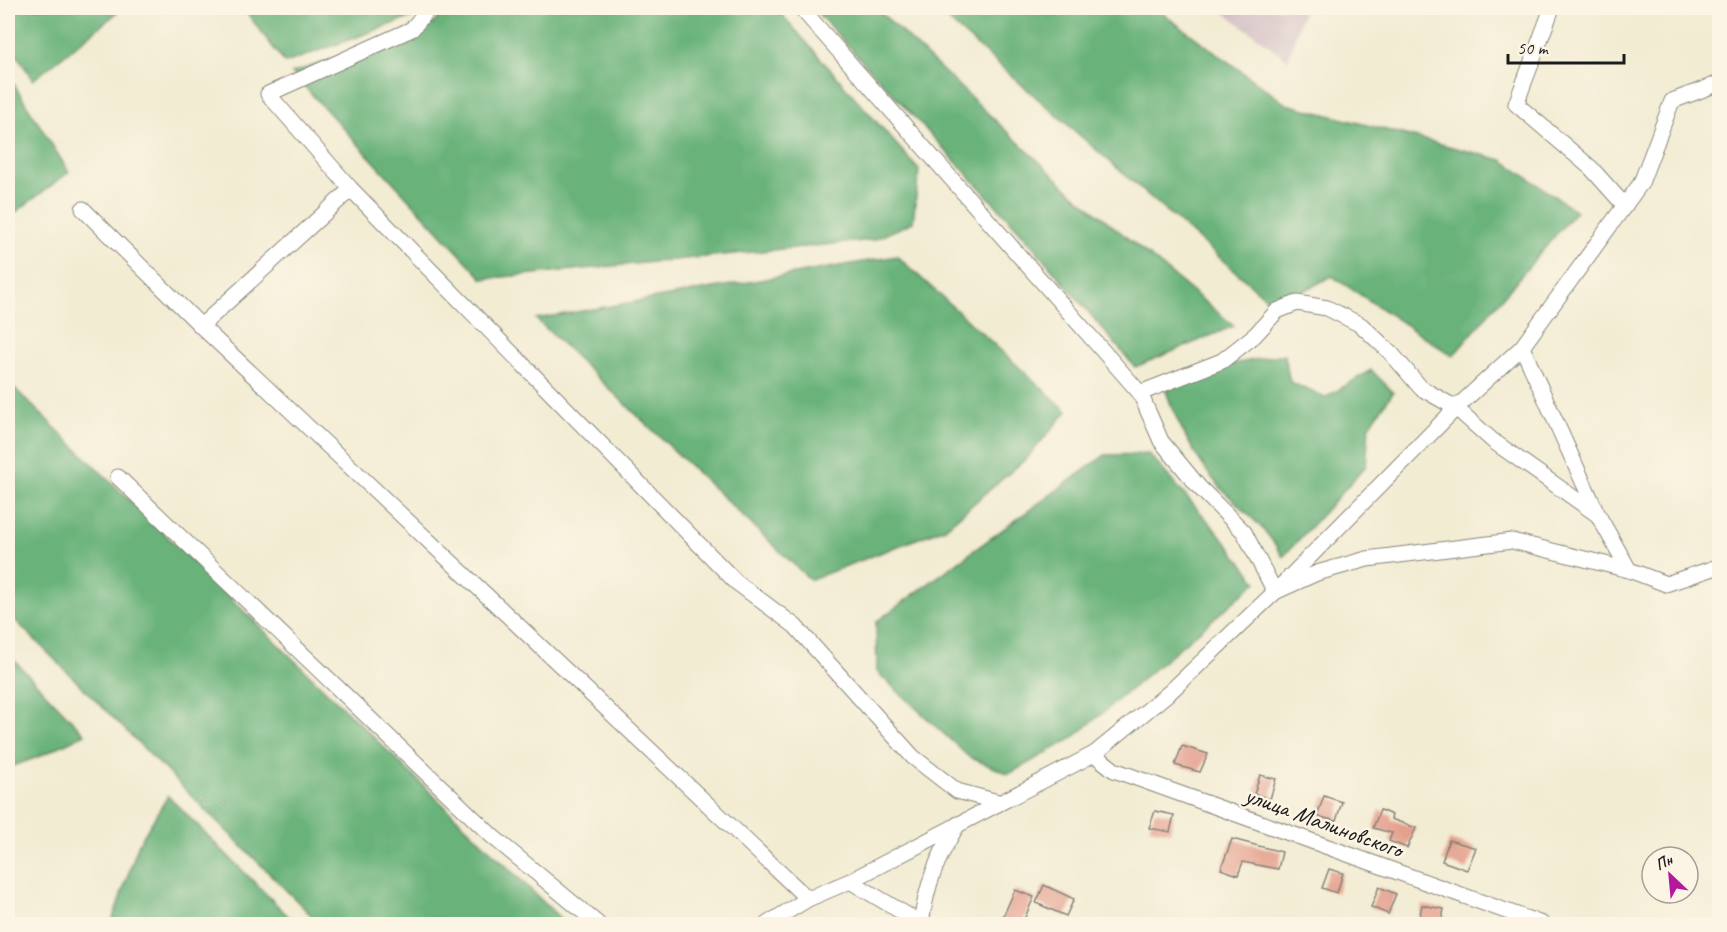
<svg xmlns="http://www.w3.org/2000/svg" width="1727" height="932" font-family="Caveat,sans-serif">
<rect width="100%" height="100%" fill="#fcf5e5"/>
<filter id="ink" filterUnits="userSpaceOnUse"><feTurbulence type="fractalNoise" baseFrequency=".0167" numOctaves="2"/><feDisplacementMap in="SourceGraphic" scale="12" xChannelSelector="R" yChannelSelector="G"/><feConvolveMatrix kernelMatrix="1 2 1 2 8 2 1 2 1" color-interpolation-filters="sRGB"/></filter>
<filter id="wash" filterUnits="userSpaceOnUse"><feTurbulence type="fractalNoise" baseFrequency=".008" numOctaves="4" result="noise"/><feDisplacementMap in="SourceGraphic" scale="24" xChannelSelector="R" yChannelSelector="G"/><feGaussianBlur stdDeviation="1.35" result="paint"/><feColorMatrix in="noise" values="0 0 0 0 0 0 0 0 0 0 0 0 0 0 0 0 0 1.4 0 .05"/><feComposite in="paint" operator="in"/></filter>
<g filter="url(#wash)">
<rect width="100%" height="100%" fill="#f2ecd3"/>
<polygon fill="#d2bec5" points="1218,8 1304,8 1288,60"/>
<g fill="#69b27a" stroke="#42674b" stroke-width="1.5">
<polygon points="8,8 123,8 33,80 17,55 8,61"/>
<polygon points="243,8 425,8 420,14 285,63"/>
<polygon points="446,8 776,8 919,170 913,222 873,240 483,279 292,73 433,24"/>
<polygon points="813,8 876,8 1067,188 1234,326 1135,367 1020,231"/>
<polygon points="934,8 1155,8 1286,104 1502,160 1576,211 1453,356 1332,276 1275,306"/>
<polygon points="8,75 69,172 8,218"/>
<polygon points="897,256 1067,411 1028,457 945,528 810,580 536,319"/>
<path d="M1284,354L1290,382L1325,398L1371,370L1393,392L1369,427L1366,466L1283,557C1267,528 1243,511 1221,488C1197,463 1177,423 1166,391L1173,376Z"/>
<polygon points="8,382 566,924 320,924 8,613"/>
<polygon points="1149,454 1221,536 1257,582 1073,738 1009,774 969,757 877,672 876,622 1105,455"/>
<polygon points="8,654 85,734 38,757 8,768"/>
<polygon points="168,796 296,924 111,924 139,843"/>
</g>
<g id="blocks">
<g fill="#e49f8d">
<polygon points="1182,746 1208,754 1200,772 1175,765"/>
<polygon points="1260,775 1276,779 1270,799 1254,794"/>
<polygon points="1324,796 1342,802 1336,821 1317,816"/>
<polygon points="1380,810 1392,815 1391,819 1416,828 1407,848 1389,841 1392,833 1373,828"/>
<polygon points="1155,811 1174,815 1170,832 1149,828"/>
<polygon points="1232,839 1282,852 1278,869 1243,862 1238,875 1221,869"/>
<polygon points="1449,840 1476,848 1467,870 1442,861"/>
<polygon points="1329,869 1343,873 1337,893 1322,888"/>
<polygon points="1044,885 1074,899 1066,916 1036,903"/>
<polygon points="1379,887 1396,894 1388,914 1371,907"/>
<polygon points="1015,890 1034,897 1022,924 1012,924 1002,919"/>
<polygon points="1422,905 1444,909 1441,924 1418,924"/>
</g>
</g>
</g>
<g filter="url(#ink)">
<use href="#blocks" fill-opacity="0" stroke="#878478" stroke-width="1.5"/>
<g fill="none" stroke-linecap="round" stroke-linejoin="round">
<defs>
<g id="minor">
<polyline points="429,8 412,29 268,94 351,189 736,582 795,626 913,757 957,791 998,802"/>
<polyline points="801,8 1140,393 1222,361 1255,335 1277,311 1297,303 1327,308 1361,325 1391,353 1421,388 1456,408 1493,441 1598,515"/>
<polyline points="1552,8 1516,104 1591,168 1625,206"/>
<polyline points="83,209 201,326 808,899"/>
<polyline points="201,326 351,189"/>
<polyline points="1522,347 1598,515 1629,570 1666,584 1720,566"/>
<polyline points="1140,393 1161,441 1199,487 1244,532 1275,592 1317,573 1367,559 1512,541 1629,570"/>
<polyline points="118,477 492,836 598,924"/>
<polyline points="1094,754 1114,770 1542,924"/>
<polyline points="850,881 922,924"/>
<polyline points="767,924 808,899 850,881 1094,754 1171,691 1275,592 1456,408 1522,347 1641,183 1672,101 1720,83"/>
<path d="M921,924C927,883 936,860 958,824"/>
</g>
</defs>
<use href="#minor" stroke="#878478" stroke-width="17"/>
<use href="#minor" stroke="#fff" stroke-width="15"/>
</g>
</g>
<g text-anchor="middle" stroke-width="5" stroke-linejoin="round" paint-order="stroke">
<g font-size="24" fill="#1c1c1c" stroke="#fcf5e5">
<text transform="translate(1324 822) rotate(20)" y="8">улица Малиновского</text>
</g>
</g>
<rect width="1727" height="932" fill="none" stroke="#fcf5e5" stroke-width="30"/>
<g transform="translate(1670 875) rotate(334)"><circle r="28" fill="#fcf5e5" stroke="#a29e95" stroke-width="1.5"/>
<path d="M0-4.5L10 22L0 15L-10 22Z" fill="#b5179e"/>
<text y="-9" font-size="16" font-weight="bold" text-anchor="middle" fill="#1c1c1c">Пн</text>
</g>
<path d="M1508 54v9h116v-9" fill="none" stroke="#1c1c1c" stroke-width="3"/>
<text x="1517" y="54" font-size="18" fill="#1c1c1c" stroke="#fcf5e5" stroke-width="4.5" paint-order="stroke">50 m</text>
</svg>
